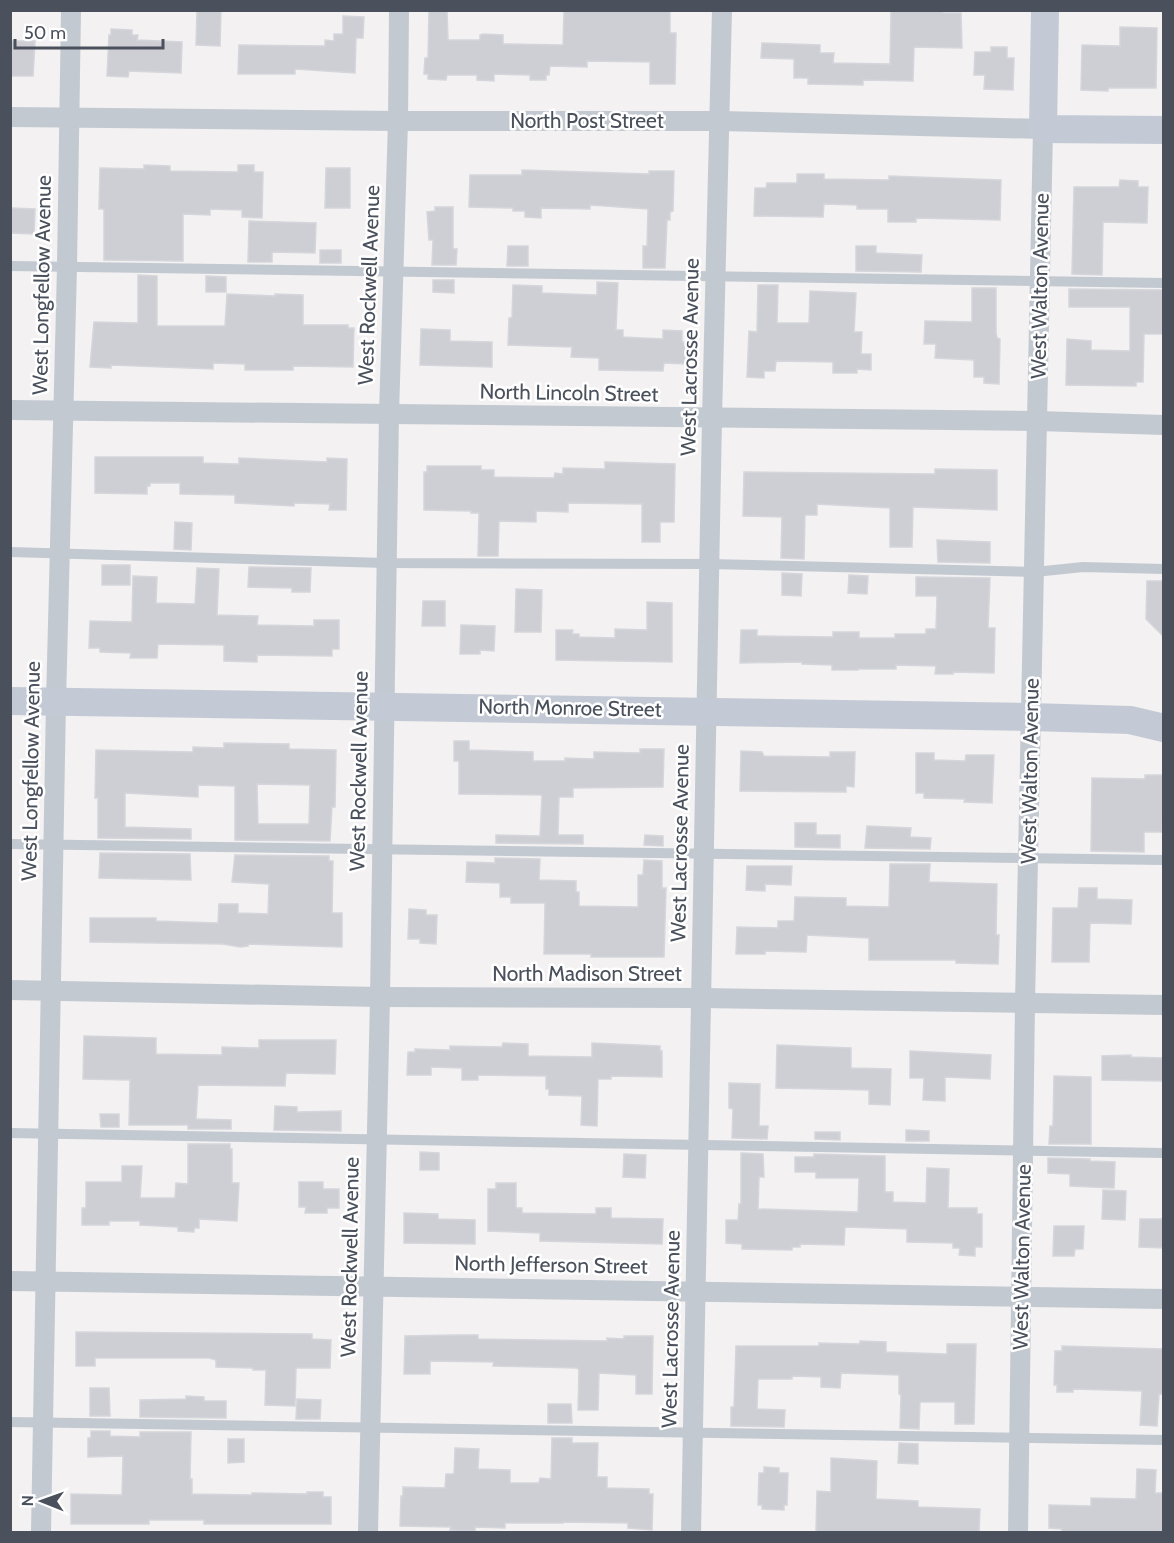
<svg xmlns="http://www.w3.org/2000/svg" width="1174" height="1543" font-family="Cabin,sans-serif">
<rect width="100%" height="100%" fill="#f3f1f1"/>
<g fill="#cecfd4" stroke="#d5d6db" stroke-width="1.5" fill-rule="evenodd">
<polygon points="197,10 221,10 220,46 196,45"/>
<polygon points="429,10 447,10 448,40 480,40 480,35 483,34 503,35 503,44 563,45 564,10 670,10 670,33 676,33 675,84 650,84 650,62 587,61 587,67 550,66 549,75 546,75 546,80 530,80 530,75 494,74 494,81 477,80 477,75 447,75 446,80 428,79 428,74 424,74 425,58 428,58"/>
<polygon points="891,10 943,10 943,13 961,13 962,48 914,47 913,81 863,80 863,85 808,84 808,78 794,78 794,59 761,58 762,43 820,45 820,53 834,53 833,63 890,64"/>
<polygon points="343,16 364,17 363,38 356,38 355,73 295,69 295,74 238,74 239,45 325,46 325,40 334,41 334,34 343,34"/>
<polygon points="1120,27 1157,28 1156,88 1108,88 1108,91 1081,90 1082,45 1120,46"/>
<polygon points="111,29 132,30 132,35 138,35 137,40 182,42 181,73 129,71 128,77 107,76 109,35 111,35"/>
<polygon points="10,41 35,41 33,76 11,76"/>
<polygon points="991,47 1007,47 1007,58 1014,58 1013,90 984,89 985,75 974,75 975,52 991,52"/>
<polygon points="144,165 170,166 170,171 238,172 238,165 254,165 254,172 263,172 262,218 242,217 242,210 210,209 210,215 183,214 183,261 104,260 104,209 99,209 100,168 144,169"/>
<polygon points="326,168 350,168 350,208 325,208"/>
<polygon points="522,170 649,174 649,171 674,171 673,211 670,212 670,220 667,220 665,268 643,268 643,246 647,246 648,209 590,205 590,209 541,208 541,218 525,217 525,211 513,211 513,208 469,207 470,175 522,175"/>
<polygon points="797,174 824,174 824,179 889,180 889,176 1001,180 1000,220 916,218 916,222 888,222 888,209 857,209 857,205 824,204 823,217 754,216 755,188 766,188 767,183 797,183"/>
<polygon points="1120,180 1138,181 1138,187 1148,187 1147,223 1103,222 1102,275 1072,274 1074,187 1119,187"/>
<polygon points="435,207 453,207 453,249 457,249 456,265 432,265 433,240 429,240 427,212 435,211"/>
<polygon points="10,208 35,209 34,234 10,233"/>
<polygon points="249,221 316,223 315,253 272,252 272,262 248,262"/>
<polygon points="508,246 528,246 528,266 507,266"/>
<polygon points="856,246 876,246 876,253 922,255 921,272 856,271"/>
<rect x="320" y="250" width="21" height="13"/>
<polygon points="138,275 157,276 157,326 225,326 227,294 275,296 275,294 303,295 303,325 348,325 348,328 354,328 353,367 293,366 293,370 245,370 245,364 213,363 213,369 111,365 111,368 90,367 94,322 138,323"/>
<polygon points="206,276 226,277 226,292 206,292"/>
<polygon points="433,280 454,280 454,293 433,292"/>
<polygon points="597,282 618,283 616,330 623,330 623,337 663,339 663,330 682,331 682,342 686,342 686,364 664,363 663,371 599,370 599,358 571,357 572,347 508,345 509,318 512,318 513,285 542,286 542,293 597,295"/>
<polygon points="758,285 778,285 777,323 809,323 810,291 856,293 854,332 862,332 861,354 871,354 871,370 857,369 857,373 833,373 833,362 776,361 775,371 764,371 764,378 747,377 749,331 757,332"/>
<polygon points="972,288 996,288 996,333 997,338 1000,339 999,384 984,383 984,377 974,377 974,360 935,358 936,344 924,344 925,321 972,322"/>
<polygon points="1069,289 1164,290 1164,334 1144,334 1143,382 1136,382 1136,386 1066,385 1067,339 1091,341 1091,350 1130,351 1130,307 1069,307"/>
<polygon points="421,329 450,330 450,341 492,342 492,367 420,365"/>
<polygon points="95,457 203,457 203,463 236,464 239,464 239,458 327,462 327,458 347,459 346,510 329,510 330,504 294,503 294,506 235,503 235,495 180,494 180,483 150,483 150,486 147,486 147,494 95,493"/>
<polygon points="605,462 675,464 674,522 660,522 660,542 642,542 642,504 568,503 568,512 536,511 536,522 499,521 498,556 478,556 479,513 471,513 471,511 424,510 424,472 427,472 427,466 481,466 481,470 494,470 494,477 554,478 555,473 563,474 563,468 605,469"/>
<polygon points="935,469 997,470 997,510 913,507 912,547 890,547 890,508 817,504 817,515 805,515 804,559 781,558 782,517 743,516 744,472 935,474"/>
<polygon points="175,522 192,523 191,550 174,549"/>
<polygon points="937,540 990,542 990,563 938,562"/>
<rect x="102" y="565" width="28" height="20"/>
<polygon points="249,567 311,568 310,592 292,592 292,588 248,587"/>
<polygon points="197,568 219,569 217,615 258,616 257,625 314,626 314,620 339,620 339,649 332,649 332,656 257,655 257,662 224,661 224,645 158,644 157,658 130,658 131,653 100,652 100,648 89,648 90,621 132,622 133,576 157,577 156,603 195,604"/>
<polygon points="782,573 802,574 801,596 782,595"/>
<polygon points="849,575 868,576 867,594 848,593"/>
<polygon points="916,577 990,578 988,628 995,628 994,673 953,672 953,674 935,674 936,666 896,665 896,669 858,669 858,670 832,670 832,665 802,664 802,662 740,663 741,630 757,630 757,636 833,637 833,632 859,632 859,638 895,638 895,634 926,634 926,629 936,629 937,596 916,596"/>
<polygon points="1147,581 1164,581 1164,637 1146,619"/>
<polygon points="516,589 542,590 541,632 515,632"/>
<polygon points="423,601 445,601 445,626 422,626"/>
<polygon points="647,602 672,603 672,662 556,660 556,630 573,630 572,634 579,634 579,637 615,638 615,629 647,630"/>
<polygon points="461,625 495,626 494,651 480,650 480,654 460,654"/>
<polygon points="454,741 469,741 469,750 533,752 533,761 565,761 565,758 594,759 594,752 640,753 640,749 664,749 663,787 573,788 573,797 559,797 558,835 583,835 583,844 496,843 496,835 540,836 542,795 459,794 459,761 454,761"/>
<path d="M224,743L289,744V749L336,750L335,807H332L330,841L235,840V786L198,785V797L125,793V827L191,829V839L98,838V798H95L96,750L193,752V747L224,748ZM257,784L310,785L309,824H258Z"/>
<polygon points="741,751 762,752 764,756 830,757 830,752 855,752 854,787 846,786 846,792 740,791"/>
<polygon points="916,753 934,753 934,760 965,761 966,755 994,755 992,803 964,802 965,799 924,798 924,793 916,793"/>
<polygon points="1145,775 1164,775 1162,832 1144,832 1144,852 1091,851 1092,778 1145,779"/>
<polygon points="795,823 816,823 816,835 840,835 840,848 795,847"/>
<polygon points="867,826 911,828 910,837 931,838 930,849 865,848"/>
<polygon points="645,835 663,836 663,846 644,845"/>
<polygon points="100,853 190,854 191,880 99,878"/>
<polygon points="235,855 329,856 329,861 333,861 332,913 342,913 342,947 248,944 248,946 240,947 223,944 90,942 90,918 156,918 156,921 218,923 219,904 238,904 238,913 268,914 269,884 232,882"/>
<polygon points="495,858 540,859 539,880 576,881 576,892 579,892 579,906 638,907 638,875 643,875 644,860 662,861 662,888 666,888 664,957 591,957 591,954 544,954 545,903 511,903 511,897 500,897 500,883 466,882 467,862 495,863"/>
<polygon points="890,864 930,864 929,882 997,884 996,935 999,935 998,964 956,963 956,960 869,960 869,938 807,935 806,952 765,951 765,954 736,954 737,927 778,928 778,921 794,921 795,897 846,898 846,906 889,907"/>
<polygon points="747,866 792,866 791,885 765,884 765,891 746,890"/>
<polygon points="1079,888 1097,888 1097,899 1132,900 1131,924 1090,923 1089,962 1052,962 1053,908 1078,908"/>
<polygon points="409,909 426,910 426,915 437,915 436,944 420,943 420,939 408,939"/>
<polygon points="84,1036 156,1038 156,1054 222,1055 222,1047 259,1048 259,1040 336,1040 335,1074 286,1073 285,1086 198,1085 196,1119 231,1120 231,1129 188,1129 188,1125 129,1125 130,1080 83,1079"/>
<polygon points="503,1043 528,1044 528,1056 592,1057 592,1043 660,1046 660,1051 662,1051 662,1077 611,1076 611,1079 598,1079 597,1126 581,1125 582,1096 549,1095 549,1089 546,1089 546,1076 478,1075 478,1080 462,1080 462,1068 431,1067 431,1075 407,1075 408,1052 415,1052 415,1049 450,1050 450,1046 502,1047"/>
<polygon points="777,1045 851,1048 851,1068 891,1069 890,1105 869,1104 869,1090 776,1088"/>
<polygon points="910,1051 991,1055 990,1079 945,1077 945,1101 923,1100 924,1078 910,1078"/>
<polygon points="1131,1055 1131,1057 1164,1058 1164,1081 1102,1080 1102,1056"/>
<polygon points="1054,1076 1091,1077 1091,1144 1049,1144 1050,1126 1053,1126"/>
<polygon points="729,1083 760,1084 759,1126 768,1126 767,1139 732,1138 733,1109 729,1108"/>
<polygon points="275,1106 297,1107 297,1112 341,1111 341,1131 274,1130"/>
<polygon points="100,1114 119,1114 119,1127 101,1127"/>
<polygon points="906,1130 929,1131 929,1141 906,1141"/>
<polygon points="815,1132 840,1132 840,1140 815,1139"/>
<polygon points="188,1144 230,1144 230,1149 232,1149 232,1183 239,1183 237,1221 199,1219 199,1228 194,1228 194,1232 178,1231 178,1227 140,1225 140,1221 109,1221 109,1225 82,1225 82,1208 86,1208 86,1182 122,1182 122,1166 142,1166 140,1198 175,1198 176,1183 188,1184"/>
<polygon points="420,1152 439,1153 439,1170 420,1170"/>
<polygon points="741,1153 763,1154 764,1177 759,1177 758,1209 858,1212 859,1178 816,1178 816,1172 795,1172 795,1157 814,1157 814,1154 885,1156 885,1192 893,1192 893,1202 926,1203 927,1168 949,1169 948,1208 977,1208 977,1214 982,1214 982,1247 975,1247 975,1256 959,1255 960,1248 953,1248 953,1243 907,1242 907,1229 845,1227 844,1245 800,1244 800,1247 792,1247 792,1250 742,1249 742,1244 726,1243 726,1220 738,1220 739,1204 741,1204"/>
<polygon points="624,1154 646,1155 645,1178 623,1177"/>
<polygon points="1048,1158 1090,1159 1090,1161 1115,1162 1114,1188 1070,1186 1070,1174 1048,1173"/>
<polygon points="299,1182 323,1182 323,1189 339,1189 339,1208 327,1208 327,1213 305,1213 306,1207 299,1207"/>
<polygon points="496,1183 516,1183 516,1208 522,1208 522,1213 596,1214 596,1208 611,1208 611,1218 663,1219 662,1244 540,1241 540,1233 488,1231 488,1189 496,1189"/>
<polygon points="1103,1190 1126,1191 1125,1220 1102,1219"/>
<polygon points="404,1213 438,1214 438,1219 475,1220 475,1244 404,1243"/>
<polygon points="1140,1219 1164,1219 1164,1248 1139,1247"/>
<polygon points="1054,1226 1084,1226 1083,1249 1075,1249 1074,1256 1053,1256"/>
<polygon points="76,1332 312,1334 312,1339 331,1340 330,1368 296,1368 295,1406 265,1405 266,1370 253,1370 253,1368 216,1367 216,1360 209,1358 95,1358 95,1366 76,1366"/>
<polygon points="454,1335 478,1335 478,1339 607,1341 607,1338 624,1339 624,1336 653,1336 652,1394 636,1394 636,1375 599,1373 598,1410 578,1410 579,1370 577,1368 493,1366 494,1362 430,1361 430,1374 404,1374 405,1336"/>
<polygon points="860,1341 886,1342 886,1352 947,1354 947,1344 976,1344 974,1424 955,1424 955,1402 920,1402 919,1429 900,1428 901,1395 899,1394 899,1375 841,1373 840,1388 821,1387 821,1377 792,1376 792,1379 758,1379 757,1409 785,1410 784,1427 731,1426 731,1407 734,1407 736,1346 819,1346 819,1343 860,1344"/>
<polygon points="1062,1346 1164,1349 1164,1394 1159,1394 1157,1426 1140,1425 1142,1391 1073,1389 1073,1392 1057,1392 1057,1385 1054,1385 1055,1351 1062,1351"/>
<polygon points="90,1388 109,1388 110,1416 90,1416"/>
<polygon points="186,1396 204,1397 204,1401 226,1401 226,1418 140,1417 140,1400 186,1399"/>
<polygon points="297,1399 321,1400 320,1419 296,1419"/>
<polygon points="548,1404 571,1404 572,1423 548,1423"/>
<polygon points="91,1431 110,1431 110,1436 140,1437 140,1432 191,1432 190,1479 192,1479 192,1494 252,1495 252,1493 307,1494 307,1492 323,1492 323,1497 331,1497 331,1524 204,1524 204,1520 149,1520 149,1524 71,1524 71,1494 122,1495 123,1456 88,1457 88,1438 91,1438"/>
<polygon points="552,1438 572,1438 572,1443 598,1443 597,1477 607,1477 607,1488 649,1489 649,1494 653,1494 652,1530 628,1528 628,1523 563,1522 563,1523 505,1523 505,1528 475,1527 475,1531 450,1530 451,1527 400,1526 401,1496 403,1496 403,1487 445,1488 446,1474 454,1474 455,1448 479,1449 478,1469 510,1470 510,1483 539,1483 540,1478 551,1479"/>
<polygon points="228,1439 244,1439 244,1462 228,1463"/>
<polygon points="899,1443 918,1444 918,1464 898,1463"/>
<polygon points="831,1458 877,1461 876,1499 918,1501 918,1507 980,1509 979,1533 816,1532 817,1491 831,1492"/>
<polygon points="764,1467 779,1468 779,1473 788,1473 787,1505 784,1505 784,1510 762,1509 762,1505 758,1505 759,1473 764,1473"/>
<polygon points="1137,1469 1156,1470 1155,1493 1164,1493 1164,1533 1062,1533 1062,1529 1049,1528 1049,1505 1091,1506 1091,1498 1136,1499"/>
</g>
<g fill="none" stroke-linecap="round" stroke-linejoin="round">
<g stroke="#c3c9d1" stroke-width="10">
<polyline points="10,266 1164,283"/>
<polyline points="10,552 386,563 710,564 1035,572 1083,567 1164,569"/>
<polyline points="10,844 1164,860"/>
<polyline points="10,1133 1164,1153"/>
<polyline points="10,1422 1164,1440"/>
</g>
<g stroke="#c3c9d1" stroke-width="20">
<polyline points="10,117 398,121 719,121 1043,129 1025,1003 1018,1532"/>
<polyline points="10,410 1038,421 1164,425"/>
<polyline points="10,990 380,997 701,998 1164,1005"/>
<polyline points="10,1281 1164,1299"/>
<polyline points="41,1532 56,702 67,267 71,10"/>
<polyline points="368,1532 380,997 389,414 398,121 399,10"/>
<polyline points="691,1532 712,419 722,10"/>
</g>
<g stroke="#c3cad5" stroke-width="28">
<polyline points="1045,10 1043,129 1164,130"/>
<polyline points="10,701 1031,717 1130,720 1164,728"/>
</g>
</g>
<g text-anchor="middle" stroke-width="5" stroke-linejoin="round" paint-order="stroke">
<g font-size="21" fill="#4a515c" stroke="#fff">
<text x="587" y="128">North Post Street</text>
<text transform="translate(42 285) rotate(-89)" y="7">West Longfellow Avenue</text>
<text transform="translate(369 285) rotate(-88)" y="7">West Rockwell Avenue</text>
<text transform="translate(1040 286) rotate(-89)" y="7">West Walton Avenue</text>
<text transform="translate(690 357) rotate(-89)" y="7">West Lacrosse Avenue</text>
<text transform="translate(569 393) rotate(1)" y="7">North Lincoln Street</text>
<text transform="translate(570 708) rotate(1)" y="7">North Monroe Street</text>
<text transform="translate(31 771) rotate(-89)" y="7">West Longfellow Avenue</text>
<text transform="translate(359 771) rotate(-89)" y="7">West Rockwell Avenue</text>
<text transform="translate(1030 771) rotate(-89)" y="7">West Walton Avenue</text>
<text transform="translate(680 843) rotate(-89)" y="7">West Lacrosse Avenue</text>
<text x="587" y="981">North Madison Street</text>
<text transform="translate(350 1257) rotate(-89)" y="7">West Rockwell Avenue</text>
<text transform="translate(1022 1257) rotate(-89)" y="7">West Walton Avenue</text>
<text transform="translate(551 1265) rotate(1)" y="7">North Jefferson Street</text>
<text transform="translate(671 1329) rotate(-89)" y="7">West Lacrosse Avenue</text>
</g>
</g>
<rect width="1174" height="1543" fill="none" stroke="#4a515c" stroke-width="24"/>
<g transform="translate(42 1501) rotate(271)" stroke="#ffffff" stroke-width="4.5" paint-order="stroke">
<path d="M0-4.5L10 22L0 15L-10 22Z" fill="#4a515c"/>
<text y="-9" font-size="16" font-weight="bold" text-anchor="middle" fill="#4a515c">N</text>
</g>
<path d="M15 39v9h148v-9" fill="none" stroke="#4a515c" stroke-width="3"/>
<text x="24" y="39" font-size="18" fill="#4a515c" stroke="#ffffff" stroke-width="4.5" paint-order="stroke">50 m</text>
</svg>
